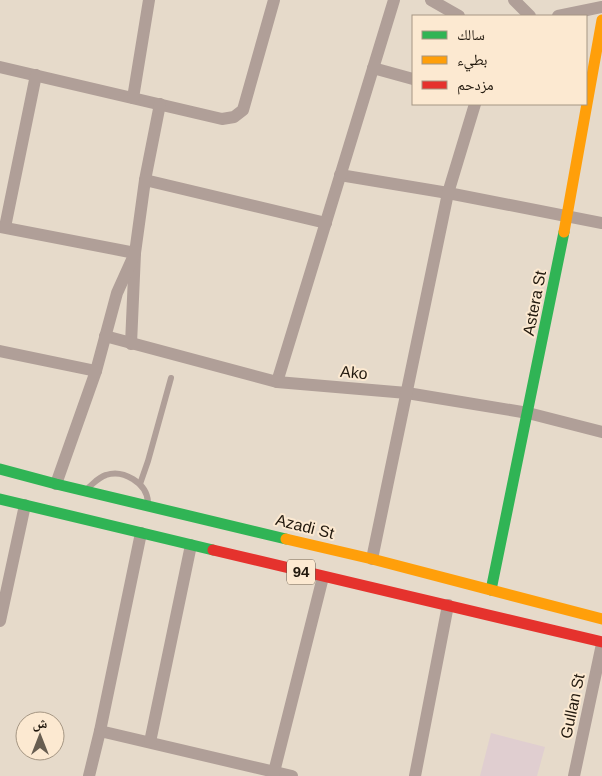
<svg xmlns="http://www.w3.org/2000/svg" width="602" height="776" font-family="Arial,'Noto Naskh Arabic',sans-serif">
<rect width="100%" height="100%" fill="#e6daca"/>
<polygon fill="#e0ced0" points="491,733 545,747 537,776 480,776"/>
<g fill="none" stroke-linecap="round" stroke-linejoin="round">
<g stroke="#b09f98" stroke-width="6">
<polyline points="140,484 148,461 171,378"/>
<path d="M89,487C94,483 99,477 106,475C123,469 147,483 148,502"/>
</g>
<g stroke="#b09f98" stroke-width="12">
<polyline points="431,0 459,16"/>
<polyline points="514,0 530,16"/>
<polyline points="558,16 602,7"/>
<polyline points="0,67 222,119 234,117 243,110 274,0"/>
<polyline points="373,68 413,79"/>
<polyline points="133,98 149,0"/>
<polyline points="340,175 448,193 602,223"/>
<polyline points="145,180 326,223"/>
<polyline points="0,227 135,253 131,344"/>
<polyline points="5,227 36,75"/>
<polyline points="105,336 277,382 407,393 528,413 602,432"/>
<polyline points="0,351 96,371"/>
<polyline points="277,382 394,0"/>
<polyline points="56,484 96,371 117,293 135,253 145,180 160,104"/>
<polyline points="372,559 448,193 475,104"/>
<polyline points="0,621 25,505"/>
<polyline points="100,731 292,776"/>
<polyline points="150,742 191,545"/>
<polyline points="89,776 100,731 141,533"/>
<polyline points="273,776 323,577"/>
<polyline points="415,776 448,605"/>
<polyline points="574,776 602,644"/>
</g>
<g stroke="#30b455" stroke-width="11">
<polyline points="0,469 56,484 286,539"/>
<polyline points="0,499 213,550"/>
<polyline points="491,590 564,232"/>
</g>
<g stroke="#ff9f0a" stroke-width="11">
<polyline points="564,232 602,20"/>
<polyline points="286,539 372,559 602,619"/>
</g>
<polyline stroke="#e5322d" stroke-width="11" points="213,550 602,642"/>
</g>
<g text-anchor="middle" stroke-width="4" stroke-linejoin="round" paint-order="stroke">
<rect fill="#fce9d1" stroke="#635748" stroke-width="1" x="287" y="559.5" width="28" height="25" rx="4"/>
<g font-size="15" font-weight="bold" fill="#22190e">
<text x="301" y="577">94</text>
</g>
<g font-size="16" fill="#22190e" stroke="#fce9d1">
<text transform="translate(534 303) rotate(-79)" y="6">Astera St</text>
<text transform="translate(354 372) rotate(5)" y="6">Ako</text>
<text transform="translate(305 526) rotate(14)" y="6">Azadi St</text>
<text transform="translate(572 706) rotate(-78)" y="6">Gullan St</text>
</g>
</g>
<rect x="412" y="15" width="175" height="90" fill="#fce9d1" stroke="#a59683"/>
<rect x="422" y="31" width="25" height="8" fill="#30b455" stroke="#a59683"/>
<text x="457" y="40" font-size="15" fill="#22190e">سالك</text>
<rect x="422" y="56" width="25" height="8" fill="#ff9f0a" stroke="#a59683"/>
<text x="457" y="65" font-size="15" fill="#22190e">بطيء</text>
<rect x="422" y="81" width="25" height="8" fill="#e5322d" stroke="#a59683"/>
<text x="457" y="90" font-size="15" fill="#22190e">مزدحم</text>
<g transform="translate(40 736)"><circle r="24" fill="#fce9d1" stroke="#a59683"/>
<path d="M0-4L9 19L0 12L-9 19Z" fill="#675d50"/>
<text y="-8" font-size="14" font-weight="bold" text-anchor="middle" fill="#22190e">ش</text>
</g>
</svg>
